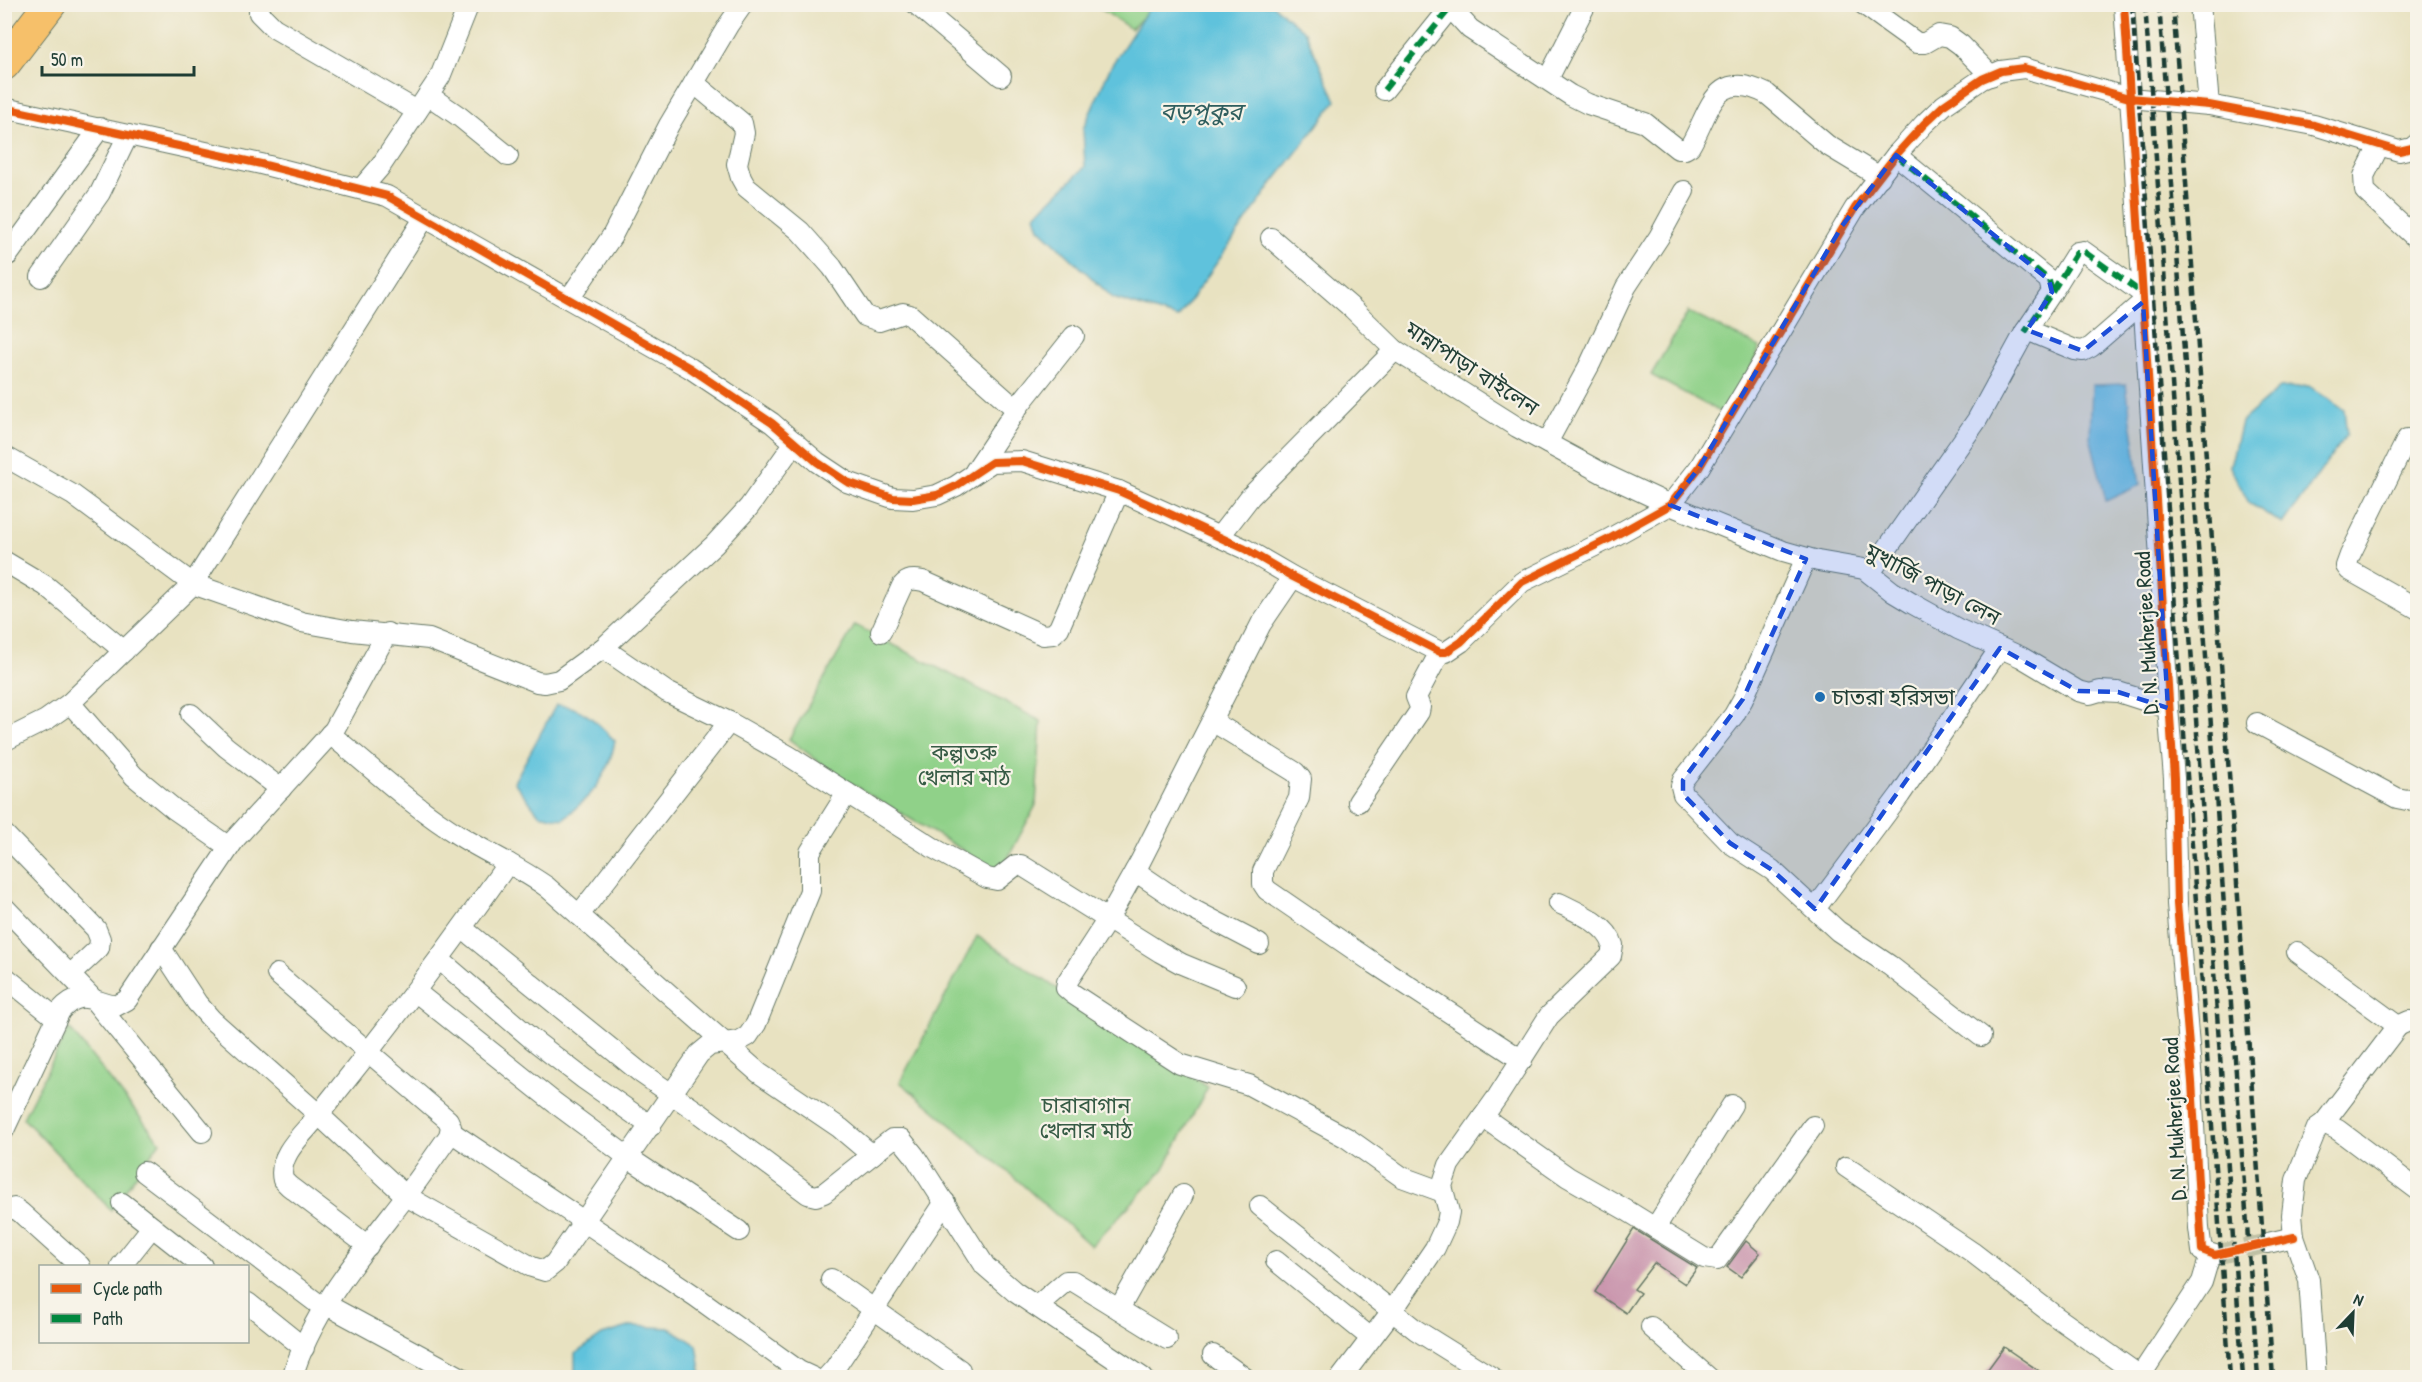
<svg xmlns="http://www.w3.org/2000/svg" width="2422" height="1382" font-family="'Patrick Hand','Noto Sans Bengali',sans-serif">
<rect width="100%" height="100%" fill="#f7f3e8"/>
<filter id="ink" filterUnits="userSpaceOnUse"><feTurbulence type="fractalNoise" baseFrequency=".0167" numOctaves="2"/><feDisplacementMap in="SourceGraphic" scale="12" xChannelSelector="R" yChannelSelector="G"/><feConvolveMatrix kernelMatrix="1 2 1 2 8 2 1 2 1" color-interpolation-filters="sRGB"/></filter>
<filter id="wash" filterUnits="userSpaceOnUse"><feTurbulence type="fractalNoise" baseFrequency=".008" numOctaves="4" result="noise"/><feDisplacementMap in="SourceGraphic" scale="24" xChannelSelector="R" yChannelSelector="G"/><feGaussianBlur stdDeviation="1.35" result="paint"/><feColorMatrix in="noise" values="0 0 0 0 0 0 0 0 0 0 0 0 0 0 0 0 0 1.4 0 .05"/><feComposite in="paint" operator="in"/></filter>
<g filter="url(#wash)">
<rect width="100%" height="100%" fill="#e8e2c1"/>
<g fill="#90d189" stroke="#58875e" stroke-width="1.5">
<polygon points="1095,5 1155,5 1131,29"/>
<polygon points="1688,312 1760,347 1729,417 1651,375"/>
<polygon points="855,625 1041,721 1036,805 999,875 961,849 835,774 789,739"/>
<polygon points="977,936 1208,1087 1163,1170 1091,1246 1015,1178 900,1082"/>
<polygon points="69,1028 160,1142 111,1210 23,1118"/>
</g>
<g fill="#5ec2dc" stroke="#3e8088" stroke-width="1.5">
<polygon points="1151,5 1273,5 1305,32 1336,101 1272,184 1178,318 1113,298 1039,228 1035,215 1085,167 1083,129 1111,66"/>
<polygon points="2126,384 2140,485 2106,501 2090,437 2092,385"/>
<polygon points="2309,386 2344,410 2347,434 2283,524 2249,503 2230,467 2241,422 2280,388"/>
<path d="M556,705C582,705 598,723 615,741C607,780 593,794 563,819L539,814L514,782Z"/>
<polygon points="632,1326 670,1328 697,1345 702,1377 575,1377 575,1354 602,1335"/>
</g>
<g id="blocks">
<g fill="#ca97ae">
<polygon points="1634,1229 1697,1268 1685,1284 1654,1263 1634,1289 1640,1293 1626,1313 1595,1292"/>
<polygon points="1746,1241 1760,1253 1741,1277 1727,1267"/>
<polygon points="2004,1347 2048,1377 1982,1377"/>
</g>
</g>
</g>
<g filter="url(#ink)">
<use href="#blocks" fill-opacity="0" stroke="#657765" stroke-width="1.5"/>
<g fill="none" stroke-linecap="round" stroke-linejoin="round">
<polyline stroke="#c0c1a5" stroke-width="20" stroke-dasharray="20 10" stroke-linecap="butt" points="2215,1255 2268,1243"/>
<defs>
<g id="street">
<polyline points="259,4 259,13 274,28 417,111"/>
<polyline points="916,4 1001,76"/>
<path d="M1447,4L1470,29L1570,95L1588,104L1645,123L1678,149H1685L1690,146C1711,111 1713,67 1767,94L1827,145L1880,177"/>
<polyline points="1863,4 1917,43 1925,43 1939,35 1950,37 1961,45 1991,76"/>
<polyline points="2124,4 2161,573 2168,708 2174,778 2177,904 2192,1082 2199,1228 2202,1251 2215,1255"/>
<polyline points="2200,4 2209,105"/>
<polyline points="1548,79 1586,4"/>
<polyline points="694,83 742,123 744,133 737,164 741,178 746,187 800,231 832,267 865,316 879,321 903,313 910,315 1016,409"/>
<polyline points="1384,90 1450,8"/>
<polyline points="428,95 460,117 508,156"/>
<polyline points="4,108 261,164 387,196 690,368 772,423 817,462 847,482 893,498 913,499 937,495 956,486 992,462 1022,461 1119,491 1172,515 1245,549 1293,577 1440,652 1446,652 1461,642 1522,582 1609,539 1670,505 1699,468 1855,208 1896,155 1924,124 1944,105 1982,79 2001,71 2024,68 2129,98 2209,105 2314,125 2399,151 2412,148 2418,143"/>
<polyline points="2379,146 2364,176 2365,191 2418,240"/>
<polyline points="1896,155 2049,280 2052,292 2025,332"/>
<polyline points="361,189 380,167 440,77 469,4"/>
<polyline points="1271,238 1353,309 1395,350 1517,427 1604,474 1670,505 1783,551 1818,561 1864,569 1893,592 1913,604 1958,629 2021,657 2078,691 2090,694 2100,691 2118,692 2168,708"/>
<polyline points="8,255 100,128"/>
<polyline points="41,277 100,193 128,135"/>
<polyline points="2052,292 2077,252 2083,251 2142,293"/>
<polyline points="569,299 612,236 669,125 729,24 743,4"/>
<polyline points="2407,439 2350,555 2346,566 2349,570 2418,609"/>
<polyline points="1547,443 1590,364 1626,287 1659,237 1684,191"/>
<polyline points="4,456 73,495 193,584 301,622 352,631 429,639 537,682 545,683 559,680 603,648 714,545 749,507 795,442"/>
<polyline points="975,471 1020,404 1074,336"/>
<polyline points="1219,537 1250,497 1395,350"/>
<polyline points="1806,558 1743,699 1734,715 1683,780 1681,786 1683,794 1730,843 1772,870 1838,931 1889,965 1981,1036"/>
<polyline points="4,561 46,586 124,651"/>
<polyline points="1870,573 1977,420 2025,332 2032,332 2075,350 2083,351 2091,347 2143,302"/>
<polyline points="1293,577 1261,624 1140,862 1108,919 1067,982 1066,988 1073,994 1180,1064 1249,1085 1347,1138 1402,1177 1443,1192"/>
<path d="M881,632L902,586C908,579 913,579 923,581L1043,635L1053,634L1059,628L1119,491"/>
<polyline points="603,648 667,692 729,722 789,756 935,849 987,878 997,880 1016,865 1021,865 1160,952 1182,964 1235,986"/>
<polyline points="70,703 134,776 174,809 229,847"/>
<polyline points="191,714 226,747 281,789"/>
<polyline points="1212,721 1295,772 1301,779 1299,798 1263,871 1263,884 1267,890 1375,964 1522,1060"/>
<polyline points="2257,723 2397,798 2407,800 2418,797"/>
<path d="M330,734C372,768 414,808 460,836C489,854 519,867 547,887L759,1073L840,1128L872,1155"/>
<polyline points="4,741 46,720 70,703 193,584 425,217"/>
<polyline points="1358,802 1419,712 1420,707 1416,697 1440,652"/>
<polyline points="4,834 96,929 100,939 99,948 70,975"/>
<polyline points="1135,871 1188,907 1259,944"/>
<polyline points="4,907 93,999 202,1132"/>
<polyline points="1815,909 1900,795 2000,648"/>
<polyline points="579,915 729,722"/>
<polyline points="462,928 641,1073 702,1115 808,1194 816,1196 824,1193 892,1139 901,1139 914,1155 985,1266 1015,1292 1143,1378"/>
<polyline points="161,948 197,1003 212,1020 319,1115 406,1196 532,1267 545,1271 555,1263 699,1054 710,1045 739,1041 748,1036 756,1024 810,891 810,852 847,793"/>
<polyline points="2297,952 2398,1026 2409,1021 2418,1021"/>
<polyline points="440,960 532,1039 584,1079 651,1126"/>
<path d="M277,974L448,1120L451,1127L449,1136C435,1155 423,1174 409,1192C366,1248 312,1309 292,1378"/>
<polyline points="4,976 56,1018"/>
<polyline points="416,992 555,1103 629,1158 739,1231"/>
<polyline points="1483,1117 1568,1177 1626,1210 1704,1258 1717,1260 1723,1252 1813,1126"/>
<polyline points="2324,1123 2398,1026"/>
<path d="M4,1130L60,1011C81,988 90,1001 116,1006L127,1000L235,839L334,730L387,633"/>
<polyline points="451,1132 695,1296 799,1371 814,1378"/>
<polyline points="1846,1167 1972,1252 2055,1316 2140,1376"/>
<polyline points="144,1172 325,1309"/>
<polyline points="122,1203 202,1266"/>
<polyline points="1260,1206 1416,1330 1493,1378"/>
<polyline points="4,1211 14,1208 20,1212 80,1266"/>
<polyline points="1655,1228 1732,1105"/>
<polyline points="2268,1243 2294,1237"/>
<path d="M368,1246L289,1186L283,1180C277,1156 302,1135 316,1118C383,1035 447,950 508,863"/>
<polyline points="1276,1261 1371,1338"/>
<polyline points="121,1266 152,1227"/>
<polyline points="831,1279 960,1370"/>
<polyline points="248,1303 304,1348"/>
<polyline points="327,1305 462,1378"/>
<polyline points="1037,1306 1066,1281 1073,1281 1167,1339"/>
<polyline points="1119,1309 1183,1195"/>
<polyline points="1651,1327 1709,1378"/>
<polyline points="1213,1355 1245,1378"/>
<polyline points="826,1378 835,1368 945,1202"/>
<path d="M1341,1378L1395,1307L1435,1248L1447,1222L1449,1212L1442,1186L1449,1165L1498,1096L1549,1016L1611,956L1613,945C1607,924 1577,912 1559,903"/>
<polyline points="2139,1378 2202,1282 2210,1255"/>
<polyline points="2316,1378 2309,1280 2294,1237 2292,1215 2296,1180 2317,1128 2324,1123 2338,1130 2418,1190"/>
</g>
<polyline id="primary" points="4,64 50,4"/>
</defs>
<use href="#street" stroke="#657765" stroke-width="22"/>
<use href="#primary" stroke="#657765" stroke-width="34"/>
<use href="#street" stroke="#fff" stroke-width="20"/>
<use href="#primary" stroke="#f6c06b" stroke-width="32"/>
<g stroke="#1f3d34" stroke-width="4.5" stroke-dasharray="9 4.5" stroke-linecap="butt">
<polyline points="2132,4 2230,1378"/>
<polyline points="2145,4 2243,1378"/>
<polyline points="2159,4 2258,1378"/>
<polyline points="2173,4 2273,1378"/>
</g>
<g stroke="#00873e" stroke-width="6" stroke-dasharray="12 6" stroke-linecap="butt">
<polyline points="1384,90 1450,8"/>
<polyline points="1896,155 2049,280 2052,292 2025,332"/>
<polyline points="2052,292 2077,252 2083,251 2142,293"/>
</g>
<defs>
<g id="cycleway">
<polyline points="2124,4 2174,778 2177,904 2192,1082 2202,1250 2215,1255 2294,1237"/>
<polyline points="4,108 261,164 387,196 690,368 772,423 817,462 847,482 893,498 913,499 937,495 956,486 992,462 1022,461 1119,491 1172,515 1245,549 1293,577 1440,652 1446,652 1461,642 1522,582 1609,539 1670,505 1699,468 1855,208 1896,155 1924,124 1944,105 1982,79 2001,71 2024,68 2129,98 2209,105 2314,125 2399,151 2412,148 2418,143"/>
</g>
</defs>
<use href="#cycleway" stroke="#f7f3e8" stroke-width="11"/>
<use href="#cycleway" stroke="#e8590c" stroke-width="8"/>
</g>
</g>
<path fill="#1d4ed8" fill-opacity="0.2" stroke="#1d4ed8" stroke-width="4.5" stroke-dasharray="12 8" stroke-linejoin="round" d="M1896,155L2049,280L2052,292L2027,330L2083,351L2143,302L2168,708L2118,692L2078,691L2000,648L1815,909L1772,870L1730,843L1683,794V780L1743,699L1806,559L1670,505L1699,468L1842,226Z"/>
<circle fill="#1f6fb2" stroke="#f7f3e8" stroke-width="2" cx="1820" cy="697" r="6"/>
<g text-anchor="middle" stroke-width="4.5" stroke-linejoin="round" paint-order="stroke">
<g font-size="22" fill="#1f3d34" stroke="#f7f3e8">
<text transform="translate(1472 368) rotate(33)" y="8">মান্নাপাড়া বাইলেন</text>
<text transform="translate(1933 584) rotate(28)" y="8">মুখার্জি পাড়া লেন</text>
<text transform="translate(2146 633) rotate(-93)" y="8">D. N. Mukherjee Road</text>
<text transform="translate(2174 1119) rotate(-93)" y="8">D. N. Mukherjee Road</text>
</g>
<g font-size="22" fill="#1f3d34" stroke="#f7f3e8" text-anchor="start">
<text x="1832" y="705">চাতরা হরিসভা</text>
</g>
<g font-size="22" fill="#365b45" stroke="#f7f3e8">
<text x="964" y="760">কল্পতরু<tspan x="964" dy="25">খেলার মাঠ</tspan></text>
<text x="1086" y="1113">চারাবাগান<tspan x="1086" dy="25">খেলার মাঠ</tspan></text>
</g>
<g font-size="24" font-style="italic" fill="#2f5e5e" stroke="#f7f3e8">
<text x="1201" y="120">বড়পুকুর</text>
</g>
</g>
<rect width="2422" height="1382" fill="none" stroke="#f7f3e8" stroke-width="24"/>
<rect x="39" y="1265" width="210" height="78" fill="#f7f3e8" stroke="#a1aaa0" stroke-width="1.5"/>
<rect x="51" y="1284" width="30" height="9" fill="#e8590c" stroke="#a1aaa0" stroke-width="1.5"/>
<text x="93" y="1295" font-size="18" fill="#1f3d34">Cycle path</text>
<rect x="51" y="1314" width="30" height="9" fill="#00873e" stroke="#a1aaa0" stroke-width="1.5"/>
<text x="93" y="1325" font-size="18" fill="#1f3d34">Path</text>
<g transform="translate(2353 1313) rotate(23)" stroke="#f7f3e8" stroke-width="4.5" paint-order="stroke">
<path d="M0-4.5L10 22L0 15L-10 22Z" fill="#1f3d34"/>
<text y="-9" font-size="16" font-weight="bold" text-anchor="middle" fill="#1f3d34">N</text>
</g>
<path d="M42 66v9h152v-9" fill="none" stroke="#1f3d34" stroke-width="3"/>
<text x="51" y="66" font-size="18" fill="#1f3d34" stroke="#f7f3e8" stroke-width="4.5" paint-order="stroke">50 m</text>
</svg>
